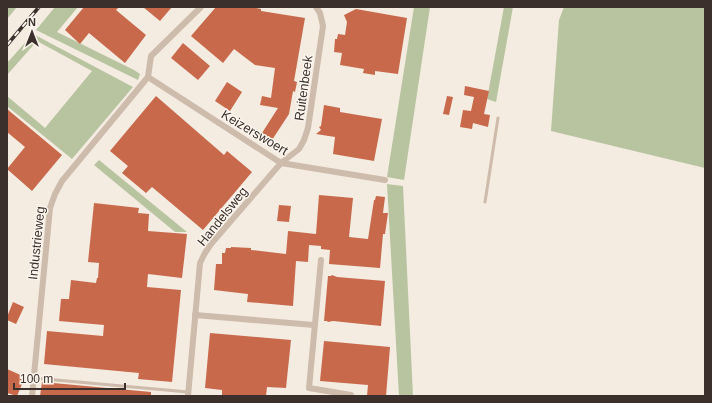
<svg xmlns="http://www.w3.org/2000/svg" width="712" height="403" font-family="Arial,sans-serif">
<rect width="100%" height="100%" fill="#f4ebe1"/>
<g fill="#b8c4a0">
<polygon points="7,7 17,7 7,19"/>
<polygon points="55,7 78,7 57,32 134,70 140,74 138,80 36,30"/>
<polygon points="414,7 430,7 404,180 387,177"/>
<polygon points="504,7 513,7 496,102 487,99"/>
<polygon points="564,7 705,7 705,168 551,131 559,20"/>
<polygon points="32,35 35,35 133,87 72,159 7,106 7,96 45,128 92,71 37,41 7,75 7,63"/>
<polygon points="99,160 187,232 175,232 94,165"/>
<polygon points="387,184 403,186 413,396 399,396"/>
</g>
<g fill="#c8694b">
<polygon points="84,7 119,7 116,10 146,35 125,63 89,33 80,44 65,30"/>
<polygon points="143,7 172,7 160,21"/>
<polygon points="216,7 252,7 261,9 261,11 305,18 294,81 297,82 295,92 293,91 289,114 272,140 262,133 278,108 260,105 262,96 271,98 275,68 255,65 234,49 223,63 191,36"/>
<polygon points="356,9 407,18 398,74 375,71 375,75 363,73 364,69 340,65 342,53 334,52 335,39 337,39 338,34 345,35 347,22 344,15"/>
<polygon points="183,43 210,66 198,80 171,58"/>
<polygon points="227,82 242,92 230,111 215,101"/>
<polygon points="465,86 489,91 484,114 490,115 488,127 473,123 472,129 460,127 463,110 471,111 474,97 464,95"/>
<polygon points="156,96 224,155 227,151 252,172 203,230 152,187 146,193 122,173 128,166 110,151"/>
<polygon points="447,96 453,97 449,115 443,114"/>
<polygon points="324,105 340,108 340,112 382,119 374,161 333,154 335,137 316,134 321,130 319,127 321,126"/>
<polygon points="7,109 62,155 32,191 7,169 25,147 7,132"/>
<polygon points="319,195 353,198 349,237 368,239 374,200 375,200 376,196 385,197 383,213 388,213 385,234 383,234 380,268 329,264 330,250 321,249 321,246 309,245 308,262 296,261 293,306 247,302 248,294 214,290 216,264 222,264 222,253 225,253 226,248 231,248 231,247 251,248 251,250 286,254 288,231 316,234"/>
<polygon points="94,203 139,208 138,213 149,214 148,231 187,234 182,278 148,274 147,287 181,290 172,382 138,379 139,373 44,364 47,331 103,336 104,325 59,321 61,299 69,299 71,280 96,283 97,278 98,278 99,263 88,262"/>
<polygon points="279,205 291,206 289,222 277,221"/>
<polygon points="332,275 337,277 385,281 381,326 333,321 328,322 327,321 324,321 328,276 331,276"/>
<polygon points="13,302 24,307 16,324 7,320 7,317"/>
<polygon points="210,333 291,340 286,388 267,387 266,396 229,396 222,395 222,390 205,388"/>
<polygon points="324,341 390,347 386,396 367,396 368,385 320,381"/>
<polygon points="7,369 25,377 17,396 7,393"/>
<polygon points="42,382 151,392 151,396 40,396"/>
</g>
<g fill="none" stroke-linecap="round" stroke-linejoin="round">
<g stroke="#cdbbac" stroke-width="3">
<polyline points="485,202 498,118"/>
<polyline points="34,378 188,392"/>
</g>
<g stroke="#cdbbac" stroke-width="6">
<polyline points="148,77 281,163 385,180"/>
<polyline points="148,77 151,56 201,7"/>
<polyline points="321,260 309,388 351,395"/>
<polyline points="195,315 314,325"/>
<polyline points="32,396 50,208 55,194 62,181 148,77"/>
<polyline points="188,396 200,263 205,253 211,244 281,163 299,149 304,140 308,128 323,26 320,13 316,7"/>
</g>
<defs>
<polyline id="rail" points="7,45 39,7"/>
</defs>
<use href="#rail" stroke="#3b302b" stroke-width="3.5"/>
<use href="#rail" stroke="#fbf5ee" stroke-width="2" stroke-dasharray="6" stroke-linecap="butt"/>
</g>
<g text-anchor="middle" stroke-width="3" stroke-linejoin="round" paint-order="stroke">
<g font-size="13" fill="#3b302b" stroke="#fbf5ee">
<text transform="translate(303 88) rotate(-82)" y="5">Ruitenbeek</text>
<text transform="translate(255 132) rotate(31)" y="5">Keizerswoert</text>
<text transform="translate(222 216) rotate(-51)" y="5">Handelsweg</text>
<text transform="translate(36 243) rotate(-84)" y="5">Industrieweg</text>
</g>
</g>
<rect width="712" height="403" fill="none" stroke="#3b302b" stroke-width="16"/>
<g transform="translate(32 32)" stroke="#fbf5ee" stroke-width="3" paint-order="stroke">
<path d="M0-3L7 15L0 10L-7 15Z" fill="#3b302b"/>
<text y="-6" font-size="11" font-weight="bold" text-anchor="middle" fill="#3b302b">N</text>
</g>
<path d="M14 383v6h111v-6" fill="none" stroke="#3b302b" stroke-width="2"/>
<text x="20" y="383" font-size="12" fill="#3b302b" stroke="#fbf5ee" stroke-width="3" paint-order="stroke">100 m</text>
</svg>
